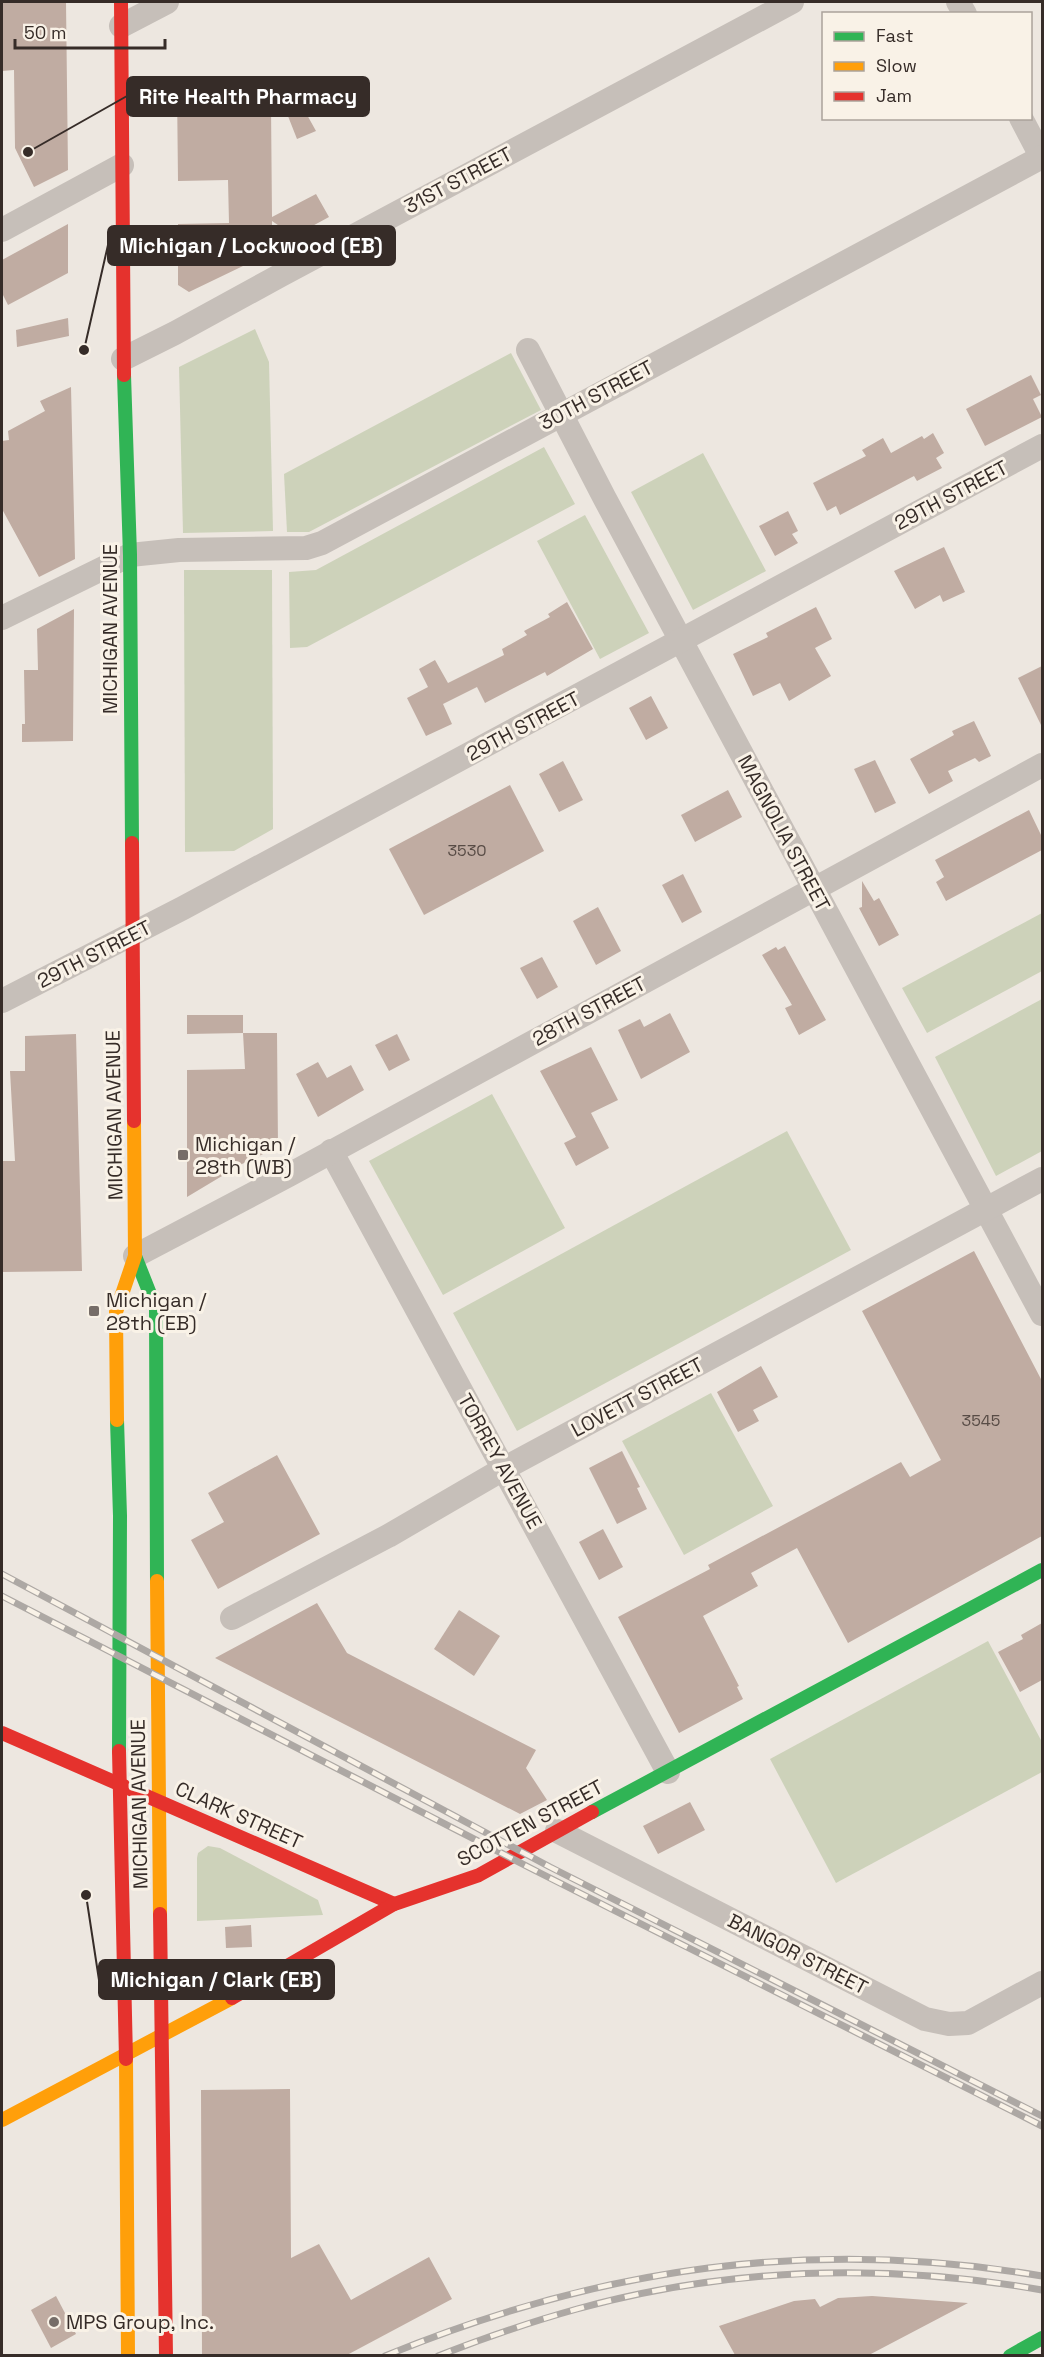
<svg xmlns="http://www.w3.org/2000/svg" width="1044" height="2357" font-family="'Space Grotesk',sans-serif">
<rect width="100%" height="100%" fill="#ede7e0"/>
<g fill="#cdd2ba">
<polygon points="255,329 269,362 273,531 183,533 179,367"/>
<polygon points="511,353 541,410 309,532 287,532 284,474"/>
<polygon points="544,447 575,504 307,647 290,648 289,572 316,570"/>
<polygon points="703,453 766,571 693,610 631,492"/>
<polygon points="585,515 649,633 600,659 537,541"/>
<polygon points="184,570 272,570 273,829 234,851 185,852"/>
<polygon points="1042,913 1042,971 927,1033 902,988"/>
<polygon points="1042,999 1042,1151 996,1176 935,1057"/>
<polygon points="492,1094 565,1228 443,1295 369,1161"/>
<polygon points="787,1131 851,1250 517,1431 453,1313"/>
<polygon points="711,1393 773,1506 684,1555 622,1441"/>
<polygon points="988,1641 1042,1742 1042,1772 836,1883 770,1759"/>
<polygon points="208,1846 220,1848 318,1900 323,1915 197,1921 197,1858 198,1853"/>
</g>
<g fill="#c0aca2">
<polygon points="2,2 66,2 68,170 34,187 15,148 14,70 2,71"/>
<polygon points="286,77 316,131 297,139 284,106 289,106"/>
<polygon points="235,87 236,106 271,106 272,217 316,194 329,217 294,236 272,221 272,252 189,292 178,285 178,224 229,223 228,180 178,181 177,88"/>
<polygon points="68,224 68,273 8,305 2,293 2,260"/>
<polygon points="68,318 69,336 17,347 16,330"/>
<polygon points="1031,375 1041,395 1033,399 1042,417 985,446 966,409"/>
<polygon points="71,387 75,559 39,577 2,509 2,441 9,440 8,431 45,411 40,401"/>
<polygon points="933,433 944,453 936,458 942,468 917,481 914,476 840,515 836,506 827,511 813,483 866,456 862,450 883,438 891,453 922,436 924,439"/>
<polygon points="788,511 798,531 792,534 798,543 775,556 759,526"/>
<polygon points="944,547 965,592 943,602 940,595 915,609 894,571"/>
<polygon points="567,602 593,649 547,676 545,672 485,703 477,687 443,704 452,724 426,736 407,698 428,687 419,669 435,660 448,683 504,655 502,649 527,635 524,631 550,617 548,614"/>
<polygon points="816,607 832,639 815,648 831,676 789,701 780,683 753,696 733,654 768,637 766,633"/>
<polygon points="74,609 73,741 22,742 22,724 25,724 24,670 38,670 37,629"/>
<polygon points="1042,666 1042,727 1018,678"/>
<polygon points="651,696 668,728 646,740 629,708"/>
<polygon points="974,721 991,756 979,762 975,758 948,771 953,781 929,794 910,759 954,735 952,731"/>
<polygon points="875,760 896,803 875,813 854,769"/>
<polygon points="563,761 583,800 559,812 539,774"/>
<polygon points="510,785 544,851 424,915 389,849"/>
<polygon points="728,790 742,817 695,842 681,815"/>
<polygon points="1029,810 1042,837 1042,850 946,901 936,882 944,877 935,860"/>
<polygon points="683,874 702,912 682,923 662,885"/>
<polygon points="862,881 874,901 879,898 899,935 879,946 859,908 862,907"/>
<polygon points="598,907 621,951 596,965 573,921"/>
<polygon points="785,946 826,1020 799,1035 785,1008 792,1005 762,955 776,947 778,950"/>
<polygon points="542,957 558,987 537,999 520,968"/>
<polygon points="670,1013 690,1052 641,1079 618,1030 640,1019 644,1027"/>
<polygon points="187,1015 243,1015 243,1033 187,1034"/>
<polygon points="243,1033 277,1033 278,1147 242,1164 187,1197 187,1070 245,1069"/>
<polygon points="76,1034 82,1271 2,1272 2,1161 15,1161 10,1071 25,1071 25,1036"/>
<polygon points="397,1034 410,1060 389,1071 375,1045"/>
<polygon points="591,1047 618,1100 591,1113 609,1148 576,1166 564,1143 576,1137 540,1071"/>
<polygon points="318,1062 327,1078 351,1065 364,1090 318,1117 296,1074"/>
<polygon points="974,1251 1042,1381 1042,1536 848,1643 797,1548 751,1573 758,1586 703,1616 739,1686 737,1687 743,1699 679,1733 618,1617 710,1569 708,1565 901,1462 910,1477 941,1460 862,1311"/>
<polygon points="761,1366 778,1397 753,1410 759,1421 738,1432 717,1392"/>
<polygon points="622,1451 640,1487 637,1488 647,1509 617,1524 589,1468"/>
<polygon points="277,1455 320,1534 218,1589 191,1540 224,1522 208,1493"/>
<polygon points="603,1529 623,1567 599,1580 579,1542"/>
<polygon points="317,1603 347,1653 536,1750 526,1768 547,1800 520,1814 215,1658"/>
<polygon points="459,1610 500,1636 474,1676 434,1649"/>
<polygon points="1042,1623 1042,1680 1020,1692 998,1652 1023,1639 1021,1635"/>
<polygon points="690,1802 705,1830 658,1854 643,1826"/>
<polygon points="251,1925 252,1947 226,1948 225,1927"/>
<polygon points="290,2089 291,2258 319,2244 351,2300 429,2257 452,2299 347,2355 202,2355 201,2090"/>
<polygon points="56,2296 76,2334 51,2348 31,2310"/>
<polygon points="872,2296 968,2303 869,2355 735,2355 719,2326 794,2301 815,2299 820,2307 838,2298"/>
</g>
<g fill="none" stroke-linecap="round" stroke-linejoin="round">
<g stroke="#c6bfb9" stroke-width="24">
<polyline points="958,2 965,14"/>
<polyline points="121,26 167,2"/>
<polyline points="1021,118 1042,158"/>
<polyline points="2,230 122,165"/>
<polyline points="528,350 604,497 1042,1314"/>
<polyline points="123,359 175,333 281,275 792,2"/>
<polyline points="2,618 130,555 179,550 306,548 322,543 1042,157"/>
<polyline points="2,1001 183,908 1042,446"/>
<polyline points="331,1151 668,1772"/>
<polyline points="135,1256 289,1175 1042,765"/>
<polyline points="232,1618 388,1536 505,1468 1042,1179"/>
<polyline points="557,1831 925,2019 949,2024 968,2023 1042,1983"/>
</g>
<g stroke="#30b455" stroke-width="14">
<polyline points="124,375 130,555 132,843"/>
<polyline points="135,1256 156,1309 157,1581"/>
<polyline points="117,1420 120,1516 119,1751"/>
<polyline points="592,1812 1042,1570"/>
<polyline points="1010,2356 1042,2338"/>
</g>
<g stroke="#ff9f0a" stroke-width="14">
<polyline points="117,1420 116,1312 135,1256 134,1121"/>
<polyline points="157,1581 160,1914"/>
<polyline points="126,2059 128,2356"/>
<polyline points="2,2120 232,1998"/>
</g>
<g stroke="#e5322d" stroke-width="14">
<polyline points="121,2 124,375"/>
<polyline points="132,843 134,1121"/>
<polyline points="2,1733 394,1904"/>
<polyline points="119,1751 126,2059"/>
<polyline points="160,1914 166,2356"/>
<polyline points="232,1998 394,1904 479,1875 592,1812"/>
</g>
<defs>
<g id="rail">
<polyline points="2,1574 550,1867 1042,2116"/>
<polyline points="2,1596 542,1874 1042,2126"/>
<path d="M385,2356C601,2267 812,2237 1042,2276"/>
<path d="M438,2356C484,2338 530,2322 577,2309C729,2267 887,2263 1042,2290"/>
</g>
</defs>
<use href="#rail" stroke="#ada8a4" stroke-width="7"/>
<use href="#rail" stroke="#f9f2e7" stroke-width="4.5" stroke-dasharray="14" stroke-linecap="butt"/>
</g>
<g fill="#766d68" stroke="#f9f2e7" stroke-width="2">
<rect x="177" y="1149" width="12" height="12" rx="3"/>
<rect x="88" y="1305" width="12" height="12" rx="3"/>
<circle cx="54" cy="2322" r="6"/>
</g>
<g text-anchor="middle" stroke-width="6" stroke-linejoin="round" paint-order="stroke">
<g font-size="16" fill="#584c46">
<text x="467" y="856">3530</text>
<text x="981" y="1426">3545</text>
</g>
<g font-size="20" fill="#362c28" stroke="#f9f2e7">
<text transform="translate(458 180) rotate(-28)" y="7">31ST STREET</text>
<text transform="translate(596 395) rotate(-28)" y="7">30TH STREET</text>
<text transform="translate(951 495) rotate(-28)" y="7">29TH STREET</text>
<text transform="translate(110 629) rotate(-90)" y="7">MICHIGAN AVENUE</text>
<text transform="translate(523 726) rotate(-28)" y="7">29TH STREET</text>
<text transform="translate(784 833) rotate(62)" y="7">MAGNOLIA STREET</text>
<text transform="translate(94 954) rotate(-27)" y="7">29TH STREET</text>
<text transform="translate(589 1011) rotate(-28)" y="7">28TH STREET</text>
<text transform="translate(114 1115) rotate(-91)" y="7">MICHIGAN AVENUE</text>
<text transform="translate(637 1397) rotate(-28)" y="7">LOVETT STREET</text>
<text transform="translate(500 1461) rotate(61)" y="7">TORREY AVENUE</text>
<text transform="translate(139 1804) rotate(-91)" y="7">MICHIGAN AVENUE</text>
<text transform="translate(239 1815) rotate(24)" y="7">CLARK STREET</text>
<text transform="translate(530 1823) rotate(-28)" y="7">SCOTTEN STREET</text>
<text transform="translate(798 1954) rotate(27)" y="7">BANGOR STREET</text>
</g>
<g font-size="20" fill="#362c28" stroke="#f9f2e7" text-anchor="start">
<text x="195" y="1151">Michigan /<tspan x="195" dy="23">28th (WB)</tspan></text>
<text x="106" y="1307">Michigan /<tspan x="106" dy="23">28th (EB)</tspan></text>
<text x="66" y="2329">MPS Group, Inc.</text>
</g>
</g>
<path fill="none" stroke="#362c28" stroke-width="2" d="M28 152L127 96M84 350L108 245M86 1895L99 1980"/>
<g fill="#362c28" stroke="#f9f2e7" stroke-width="2">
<circle cx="28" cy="152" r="6"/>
<circle cx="84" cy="350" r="6"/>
<circle cx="86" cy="1895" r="6"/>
</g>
<g fill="#362c28" stroke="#362c28" stroke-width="2">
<rect x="127" y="77" width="242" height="39" rx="6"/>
<rect x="108" y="226" width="287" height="39" rx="6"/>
<rect x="99" y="1960" width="235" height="39" rx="6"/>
</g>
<g font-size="21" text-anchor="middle" font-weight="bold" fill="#fff">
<text x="248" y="104">Rite Health Pharmacy</text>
<text x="251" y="253">Michigan / Lockwood (EB)</text>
<text x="216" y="1987">Michigan / Clark (EB)</text>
</g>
<rect width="1044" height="2357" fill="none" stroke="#362c28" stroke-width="6"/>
<rect x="822" y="12" width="210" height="108" fill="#f9f2e7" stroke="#aba39b" stroke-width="1.5"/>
<rect x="834" y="32" width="30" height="9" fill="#30b455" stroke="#aba39b" stroke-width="1.5"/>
<text x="876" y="42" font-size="18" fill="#362c28">Fast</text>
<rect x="834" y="62" width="30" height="9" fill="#ff9f0a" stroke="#aba39b" stroke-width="1.5"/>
<text x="876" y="72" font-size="18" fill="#362c28">Slow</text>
<rect x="834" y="92" width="30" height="9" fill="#e5322d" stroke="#aba39b" stroke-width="1.5"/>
<text x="876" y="102" font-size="18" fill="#362c28">Jam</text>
<path d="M15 39v9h150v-9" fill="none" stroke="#362c28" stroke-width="3"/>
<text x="24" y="39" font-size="18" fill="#362c28" stroke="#f9f2e7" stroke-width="4.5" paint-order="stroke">50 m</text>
</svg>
